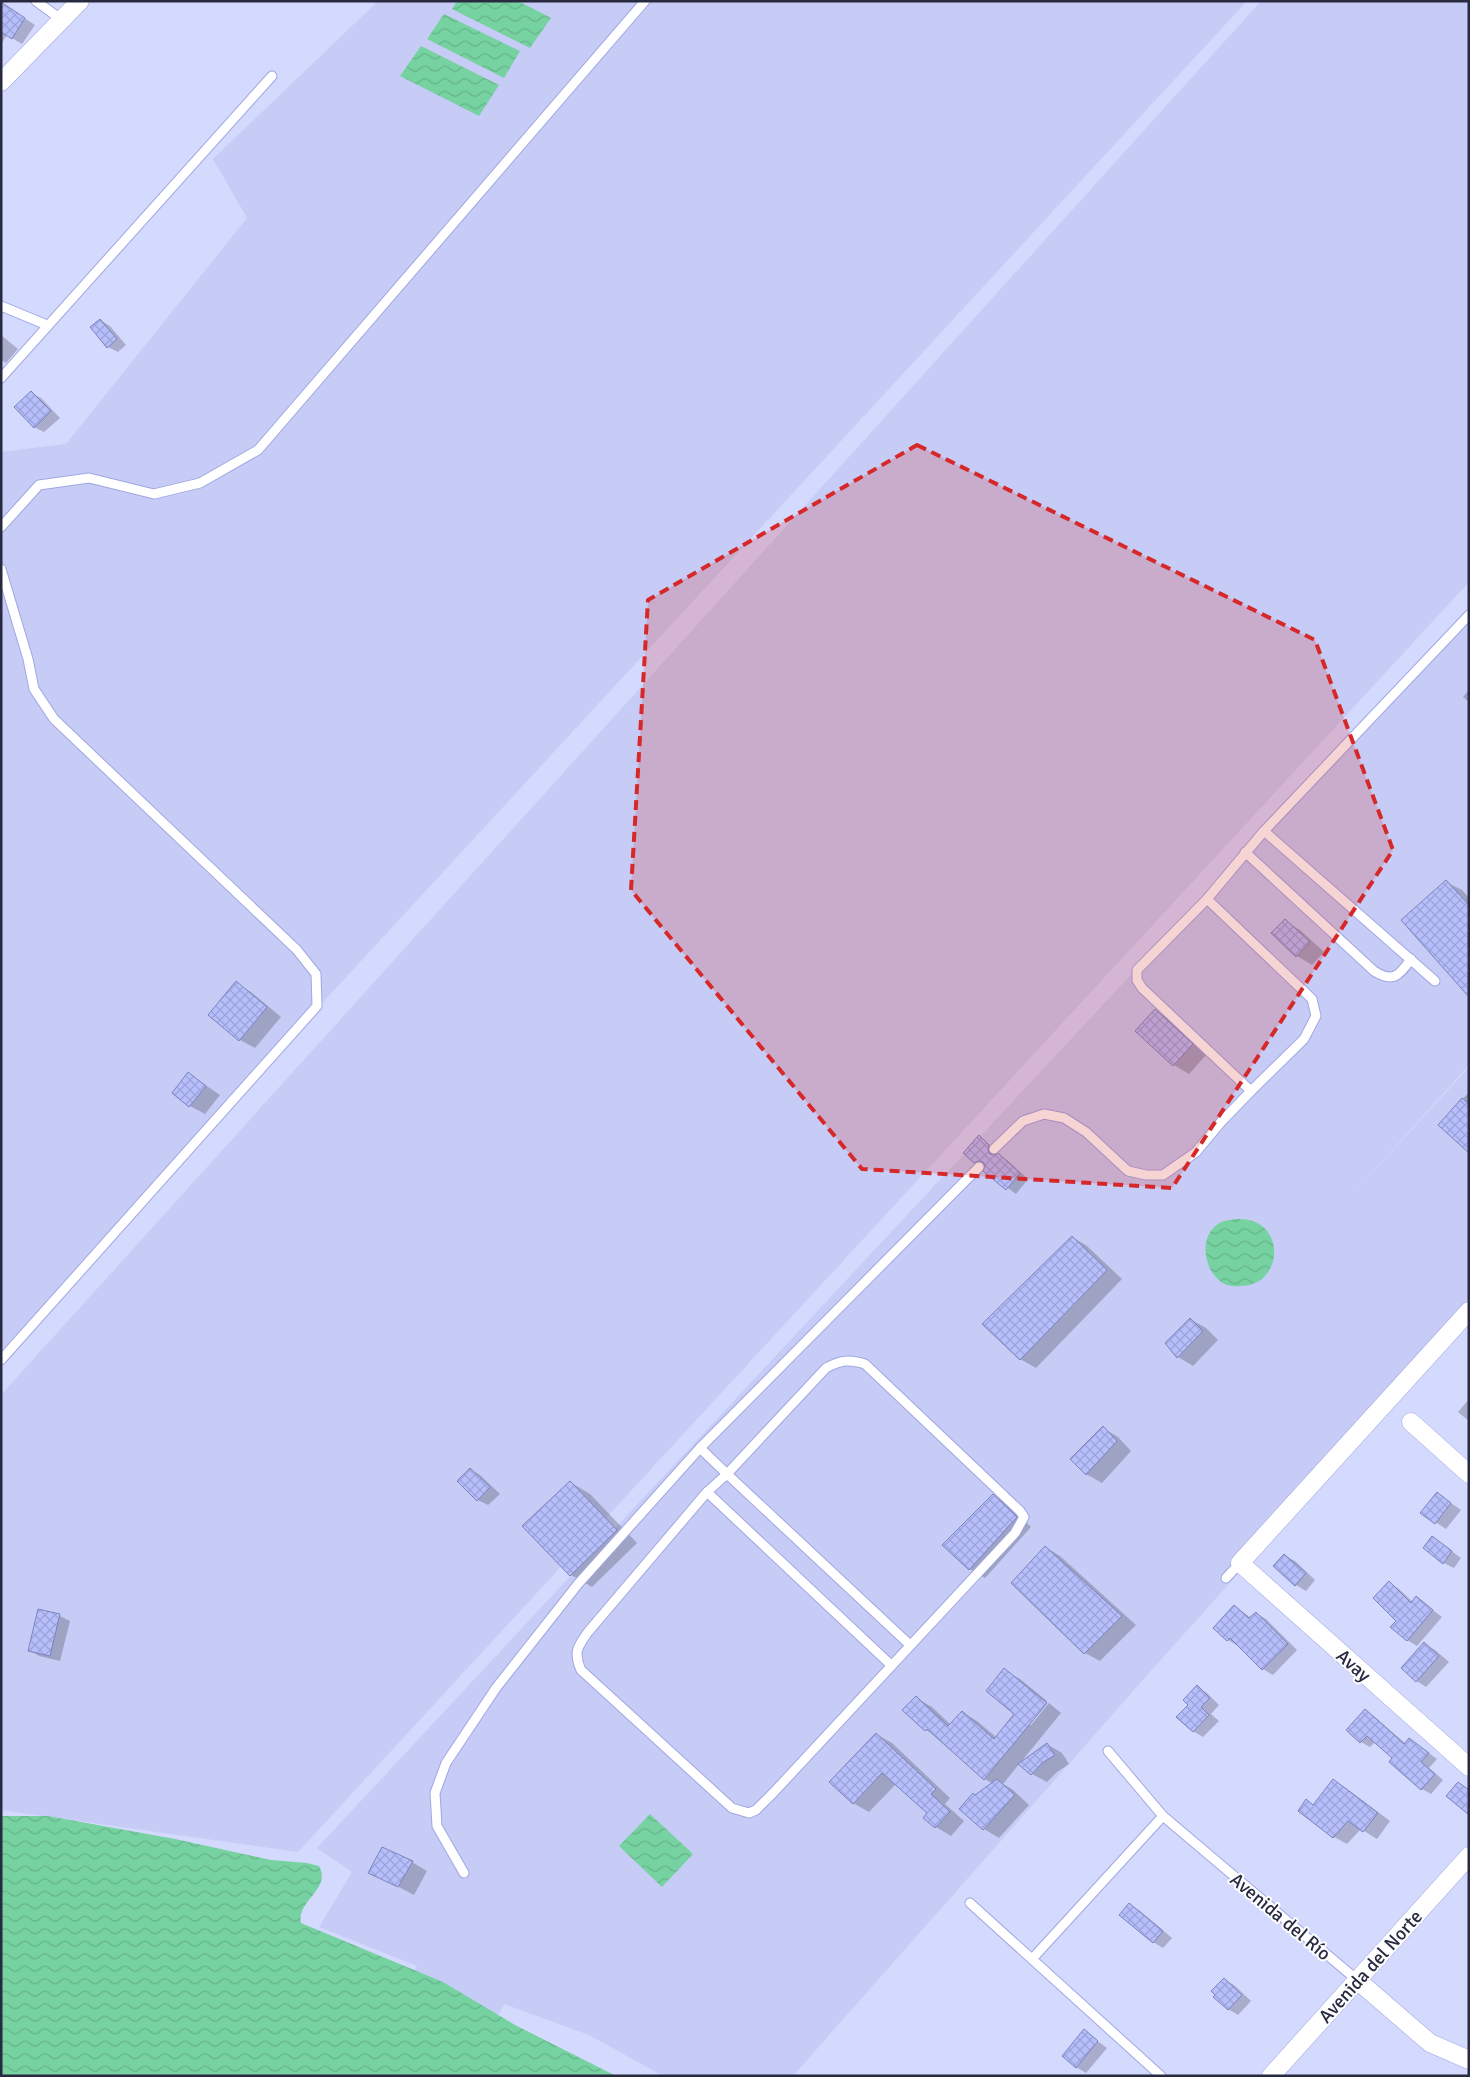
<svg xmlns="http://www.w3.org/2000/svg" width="1470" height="2077" font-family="Signika,sans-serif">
<defs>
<pattern id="water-waves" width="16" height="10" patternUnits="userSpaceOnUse" patternTransform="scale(1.25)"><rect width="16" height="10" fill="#76d2a0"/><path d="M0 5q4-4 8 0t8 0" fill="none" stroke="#66b48b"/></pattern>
<pattern id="building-cross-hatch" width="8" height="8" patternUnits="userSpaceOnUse" patternTransform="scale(1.25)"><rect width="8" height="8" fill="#b6befb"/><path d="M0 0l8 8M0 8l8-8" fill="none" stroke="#9ca3d8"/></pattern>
</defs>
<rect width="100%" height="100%" fill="#d4d9fe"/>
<g fill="#c6ccf5">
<polygon points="378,1 1247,1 1,1351 1,452 66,444 247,218 213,159"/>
<polygon points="1261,1 1469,1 1469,582 298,1852 1,1810 1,1395"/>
<polygon points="1469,612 1469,1065 1339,1209 1469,1067 1469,1316 1166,1654 793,2076 663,2076 589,2035 504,2004 467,2076 369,2061 417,1966 319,1927 352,1872 317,1848"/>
</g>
<g fill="url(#water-waves)">
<polygon points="457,1 518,1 551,18 530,48 452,9"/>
<polygon points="444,14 520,51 504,78 427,39"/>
<polygon points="421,46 499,85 479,116 400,76"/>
<path d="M1236,1219C1284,1216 1285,1277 1249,1285C1241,1286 1230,1288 1223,1283C1204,1272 1198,1237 1218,1224C1223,1220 1231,1220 1236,1219Z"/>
<polygon points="650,1814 693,1854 662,1887 619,1846"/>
<path d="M1,1816H48L175,1839L271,1860L307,1863L319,1866C332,1889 296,1901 301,1923L443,1982L515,2025L616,2076H1Z"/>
</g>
<g fill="#0003">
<polygon points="1,3 35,25 22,44 7,35 1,44"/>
<polygon points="100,320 110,326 126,345 118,352 108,347"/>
<polygon points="1,335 18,349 6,363 1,360"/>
<polygon points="31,393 41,398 60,418 44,432 34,427"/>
<polygon points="1469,690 1469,702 1463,697"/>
<polygon points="1446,882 1462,890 1469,898 1469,996"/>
<polygon points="1285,921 1300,930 1324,952 1312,965 1297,956 1272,933"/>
<polygon points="236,983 251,992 281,1017 255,1048 240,1040"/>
<polygon points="1155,1011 1171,1020 1207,1054 1189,1074 1174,1065"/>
<polygon points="189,1074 220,1095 205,1114 190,1106"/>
<polygon points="1469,1092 1469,1151 1439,1125"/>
<polygon points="979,1137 998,1151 996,1156 998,1155 1007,1160 1028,1179 1016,1194 985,1171 986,1166 984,1167 975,1162"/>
<polygon points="1072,1237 1087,1246 1122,1279 1036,1368 1020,1359"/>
<polygon points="1190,1319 1206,1328 1218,1340 1193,1366 1178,1357"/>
<polygon points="1469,1399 1469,1421 1458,1412"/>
<polygon points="1103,1428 1118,1437 1131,1451 1102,1483 1086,1474"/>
<polygon points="470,1469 480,1475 500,1494 488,1505 478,1500"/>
<polygon points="570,1482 590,1494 637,1543 592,1587 571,1575"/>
<polygon points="1437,1493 1461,1510 1446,1529 1422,1513"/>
<polygon points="993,1495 1008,1504 1031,1527 985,1578 970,1569"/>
<polygon points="1433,1538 1461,1558 1454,1568 1444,1563"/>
<polygon points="1045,1547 1060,1556 1136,1625 1100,1661 1085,1653"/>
<polygon points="1285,1556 1295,1561 1315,1580 1306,1591 1296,1585"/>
<polygon points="1390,1583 1399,1589 1413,1602 1417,1598 1442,1617 1417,1646 1407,1640 1398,1621"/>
<polygon points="1234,1606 1251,1618 1256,1613 1266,1619 1297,1650 1273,1675 1263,1669 1238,1646 1228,1640"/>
<polygon points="39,1611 60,1616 70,1621 60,1661 39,1656 29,1650"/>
<polygon points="1425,1644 1435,1650 1449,1662 1426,1687 1417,1681"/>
<polygon points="1004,1670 1020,1679 1047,1701 1028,1725 1031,1725 1049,1703 1061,1713 1021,1762 1047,1744 1062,1753 1069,1764 1057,1772 1047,1782 1032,1774 1020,1763 1003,1784 1012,1789 1029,1805 999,1838 984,1829 975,1796 993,1784 985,1779 938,1737 926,1730 904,1710 916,1698 932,1707 951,1725 962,1712 977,1721 997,1738 1016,1714"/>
<polygon points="1197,1687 1207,1693 1219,1705 1211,1714 1219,1721 1203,1737 1193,1731 1190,1705"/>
<polygon points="1365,1711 1374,1716 1406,1744 1418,1745 1437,1759 1429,1768 1443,1780 1431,1794 1422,1789 1394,1758 1375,1742 1370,1747 1361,1742"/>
<polygon points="876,1734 892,1743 950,1798 945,1804 964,1821 951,1836 936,1827 925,1818 928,1813 896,1784 869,1812 853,1803"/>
<polygon points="1333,1780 1346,1788 1390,1821 1377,1839 1361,1829 1347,1844 1334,1837 1307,1801 1314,1805"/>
<polygon points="412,1862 427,1871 414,1895 370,1872"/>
<polygon points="1129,1905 1139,1910 1172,1938 1163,1948 1153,1942"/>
<polygon points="1224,1980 1234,1985 1251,2001 1238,2015 1228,2009 1217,1995"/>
<polygon points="1084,2031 1107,2048 1086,2073 1076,2067"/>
</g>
<g fill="url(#building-cross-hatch)" stroke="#7d84bd">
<polygon points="1,2 25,18 12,39 1,32"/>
<polygon points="100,319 117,339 107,348 90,327"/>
<polygon points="31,391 51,411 34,428 14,407"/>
<polygon points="1446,880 1469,905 1469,997 1401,920"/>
<polygon points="1285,919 1310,942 1296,957 1271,933"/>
<polygon points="236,981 267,1007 239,1041 208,1015"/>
<polygon points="1155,1009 1193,1044 1173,1066 1135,1031"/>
<polygon points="188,1072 206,1086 189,1107 172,1093"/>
<polygon points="1462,1098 1469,1104 1469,1153 1438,1125"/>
<polygon points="979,1135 989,1145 988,1150 990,1154 995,1155 998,1153 1020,1173 1006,1190 983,1171 985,1166 983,1162 978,1161 974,1163 963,1153"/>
<polygon points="1072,1236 1107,1270 1020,1360 982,1324"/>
<polygon points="1190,1318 1203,1331 1177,1358 1165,1343"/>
<polygon points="1103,1426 1117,1441 1086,1475 1070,1459"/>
<polygon points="470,1468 490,1487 477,1501 457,1481"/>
<polygon points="570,1481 617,1530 570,1576 522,1526"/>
<polygon points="1437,1492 1451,1503 1435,1524 1420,1513"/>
<polygon points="993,1494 1017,1517 969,1570 942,1545"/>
<polygon points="1432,1536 1452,1551 1443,1564 1423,1548"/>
<polygon points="1045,1546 1122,1616 1084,1654 1011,1583"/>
<polygon points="1284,1554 1306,1573 1295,1586 1273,1566"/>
<polygon points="1389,1581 1411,1603 1416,1596 1433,1610 1407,1641 1390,1627 1396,1621 1373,1598"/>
<polygon points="1234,1605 1249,1618 1256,1612 1288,1644 1262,1670 1230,1638 1227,1641 1213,1628"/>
<polygon points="38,1609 60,1614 50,1656 28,1651"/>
<polygon points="1424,1642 1439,1656 1416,1682 1401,1668"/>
<polygon points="1004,1668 1047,1703 984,1780 927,1729 925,1731 902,1710 916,1696 948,1726 962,1711 994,1739 1014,1714 986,1691"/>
<polygon points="1197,1685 1210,1698 1201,1707 1209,1715 1193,1732 1176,1717 1188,1705 1183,1700"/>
<polygon points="1365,1709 1404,1744 1409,1738 1429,1753 1421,1762 1435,1774 1421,1790 1389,1762 1392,1758 1367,1736 1360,1743 1346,1730"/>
<polygon points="876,1733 936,1789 931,1794 950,1812 935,1828 923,1818 927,1813 882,1773 853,1804 829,1782"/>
<polygon points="1047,1743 1055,1755 1042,1763 1031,1775 1018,1764"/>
<polygon points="997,1779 1015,1795 983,1830 959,1809 973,1793 975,1795"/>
<polygon points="1333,1779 1378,1813 1363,1832 1348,1821 1333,1838 1298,1811 1306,1799 1313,1805"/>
<polygon points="1458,1782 1469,1790 1469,1815 1446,1796"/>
<polygon points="382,1847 413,1861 398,1887 368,1873"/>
<polygon points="1129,1903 1163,1931 1153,1943 1119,1915"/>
<polygon points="1224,1978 1242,1995 1228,2010 1213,1997 1215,1995 1211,1991"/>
<polygon points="1084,2029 1098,2041 1076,2068 1062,2056"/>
</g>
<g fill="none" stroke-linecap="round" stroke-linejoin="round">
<defs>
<g id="lane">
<polyline points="36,1 62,20"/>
<polyline points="1,306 47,325"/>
<polyline points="1,378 272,76"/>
<polyline points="1,527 39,485 89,478 154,494 200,483 258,450 645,1"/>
<polyline points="1,569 28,659 34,689 54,719 297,950 316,974 317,1006 1,1360"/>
<polyline points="1264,831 1435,981"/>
<path d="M1245,852L1374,971C1393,983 1399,976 1411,959"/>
<polyline points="1207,899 1312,999 1316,1016 1304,1039 1251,1091"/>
<polyline points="994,1149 1023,1121 1044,1114 1064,1118 1086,1132 1128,1171 1146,1175 1163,1175 1196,1152 1221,1122 1251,1091 1142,988 1137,980 1137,970 1207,899 1264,831 1469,615"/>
<path d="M700,1448L727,1474L826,1368C841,1360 849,1359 865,1364L1020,1511L1024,1517L1015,1533L774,1792L756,1810L749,1813L732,1808L581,1670C573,1652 578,1646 588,1632L707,1492L727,1474L910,1645"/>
<polyline points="707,1492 891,1665"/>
<polyline points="1226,1578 1240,1563"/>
<polyline points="1108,1751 1163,1816 1357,1980"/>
<polyline points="464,1873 437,1826 435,1793 446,1763 496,1688 578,1584 700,1448 979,1167"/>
<polyline points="970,1903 1161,2076"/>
<polyline points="1032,1959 1163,1816"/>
</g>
<g id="street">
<polyline points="1,82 80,1"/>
<polyline points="1469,1311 1240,1563 1469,1767"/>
<polyline points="1411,1422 1469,1474"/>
<polyline points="1357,1980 1430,2043 1469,2060"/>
<polyline points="1271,2076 1469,1856"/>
</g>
</defs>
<use href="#lane" stroke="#a0a7e3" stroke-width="11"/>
<use href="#street" stroke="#a0a7e3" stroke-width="19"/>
<use href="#lane" stroke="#fff" stroke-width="9"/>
<use href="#street" stroke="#fff" stroke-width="18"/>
</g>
<path fill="#d62828" fill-opacity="0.2" stroke="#d62828" stroke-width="4" stroke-dasharray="10 6" stroke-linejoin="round" d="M917,445L1315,640L1393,850L1172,1188L862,1169L631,890L648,600Z"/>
<g text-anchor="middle" stroke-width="4" stroke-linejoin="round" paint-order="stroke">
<g font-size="19" fill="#272a41" stroke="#fdfdfd">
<text transform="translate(1354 1665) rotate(42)" y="7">Avay</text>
<text transform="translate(1281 1916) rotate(40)" y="7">Avenida del Río</text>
<text transform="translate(1370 1966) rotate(-48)" y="7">Avenida del Norte</text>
</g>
</g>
<rect width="1470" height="2077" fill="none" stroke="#272a41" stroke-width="5"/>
</svg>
